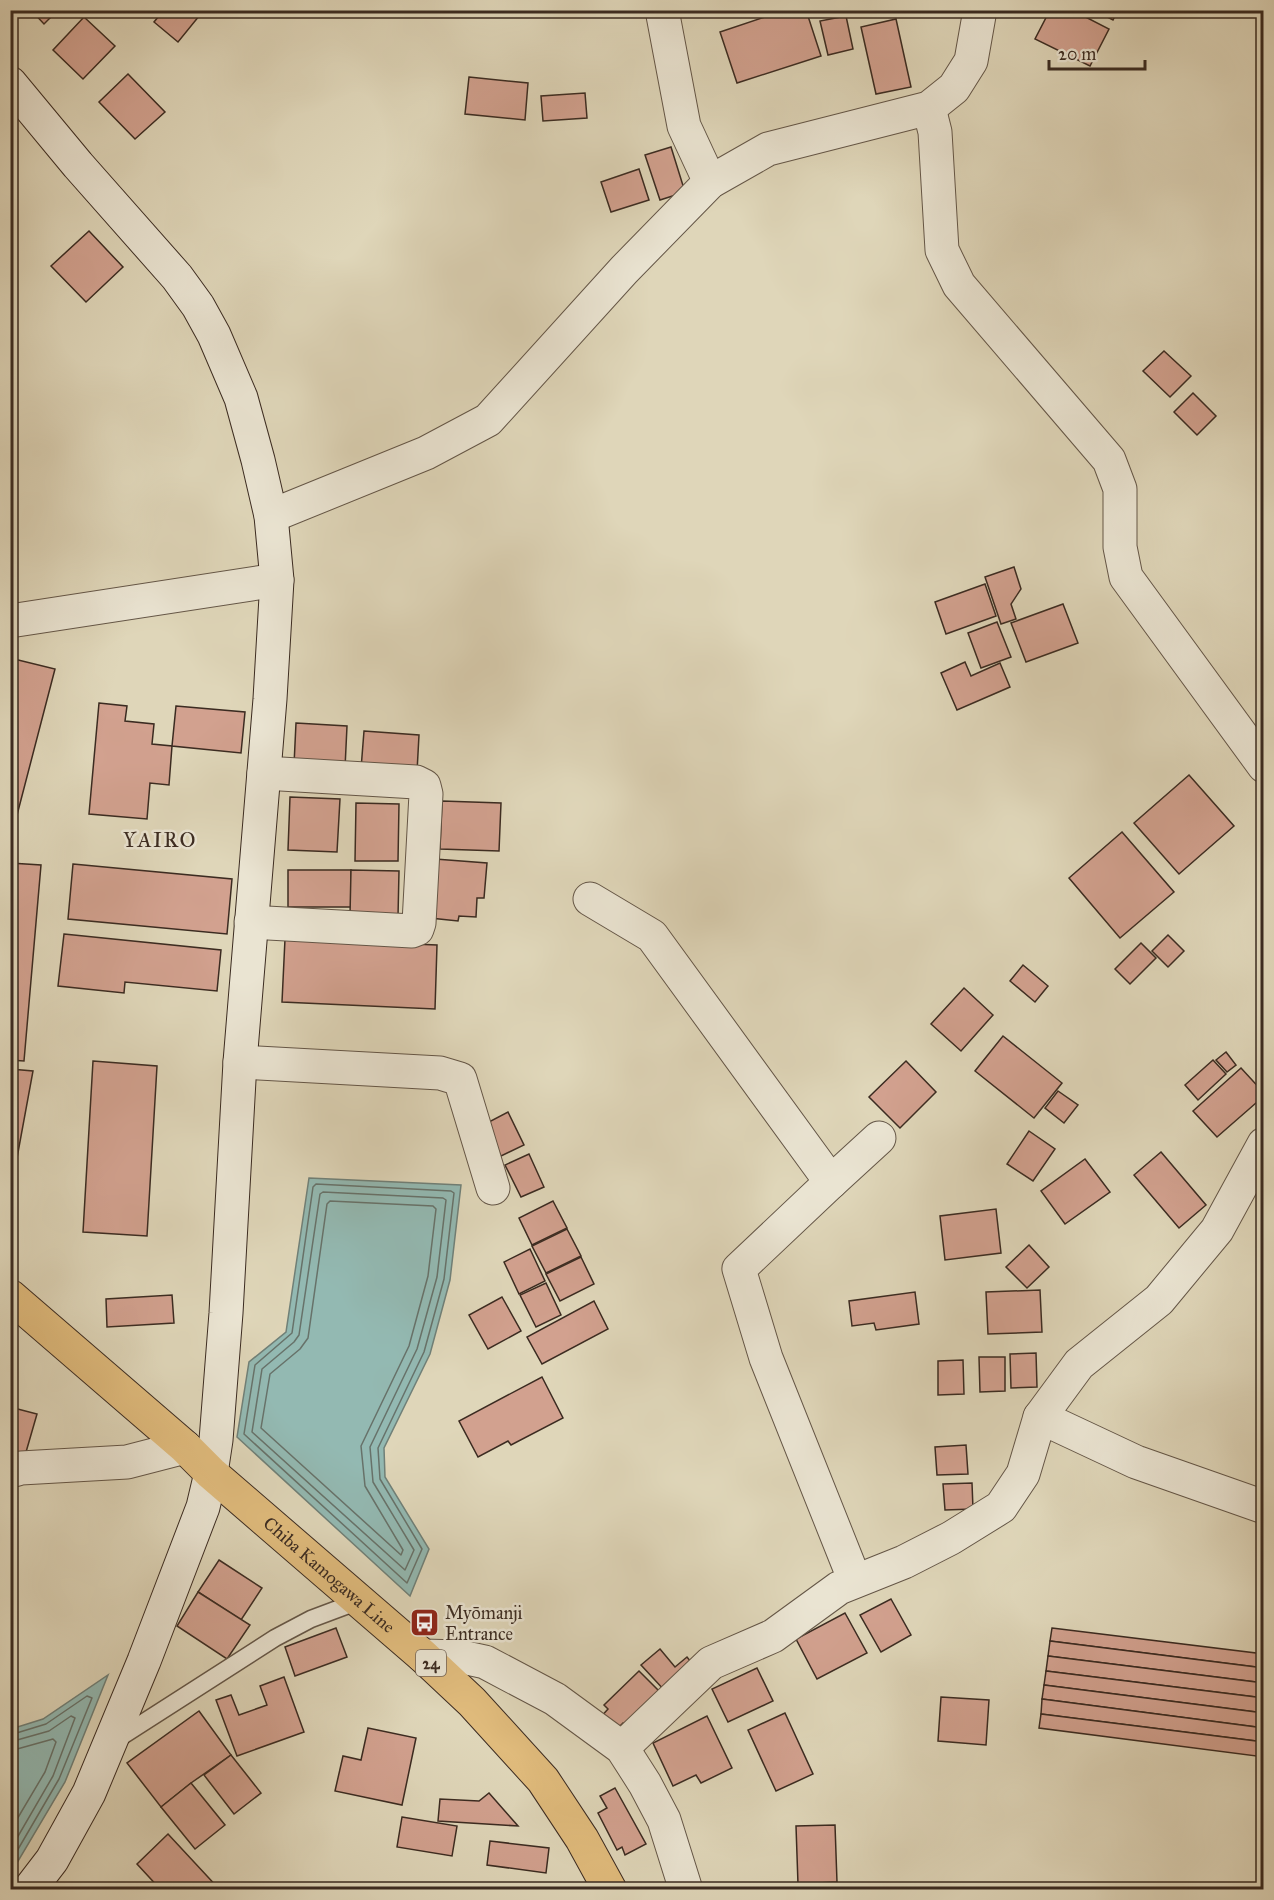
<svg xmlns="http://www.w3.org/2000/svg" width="1274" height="1900" font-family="'IM FELL Great Primer',serif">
<rect width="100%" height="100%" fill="#dfd6b9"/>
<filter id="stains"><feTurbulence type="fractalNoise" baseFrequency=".00333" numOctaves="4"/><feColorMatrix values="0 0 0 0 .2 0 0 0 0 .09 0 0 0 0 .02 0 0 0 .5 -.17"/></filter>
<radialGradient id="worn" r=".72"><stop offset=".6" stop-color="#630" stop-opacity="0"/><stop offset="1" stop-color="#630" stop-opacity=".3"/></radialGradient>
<g fill="#93b9b2" stroke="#708078" stroke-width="1.5">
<polygon points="309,1178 461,1185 450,1280 430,1354 384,1448 385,1477 429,1549 410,1596 237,1437 249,1362 286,1332"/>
<polygon points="108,1675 65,1782 11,1873 11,1729 43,1719"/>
</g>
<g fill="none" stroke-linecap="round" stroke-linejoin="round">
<g stroke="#67726a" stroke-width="1.5">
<polygon points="316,1184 451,1191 454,1193 444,1279 424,1352 378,1448 380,1479 422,1549 407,1583 244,1434 255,1365 292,1333 313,1187"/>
<polygon points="323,1192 443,1198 446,1200 437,1277 417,1349 370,1447 373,1482 414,1550 405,1570 252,1432 262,1369 294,1342 299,1335 320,1194"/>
<polygon points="330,1201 433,1206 436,1209 428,1276 409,1346 361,1446 365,1486 403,1550 401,1555 261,1428 270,1374 300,1349 308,1338 327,1204"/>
<polyline points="10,1735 46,1724 87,1696 92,1698 59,1779 10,1863"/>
<polyline points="10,1742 49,1731 71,1716 75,1718 53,1776 10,1850"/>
<polyline points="10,1751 53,1739 56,1742 45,1772 10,1831"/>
</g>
</g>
<g fill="#d2a18f" stroke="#3b2b21" stroke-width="1.5">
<polygon points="31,10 58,10 44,24"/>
<polygon points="164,10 204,10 178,42 154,22"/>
<polygon points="786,10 806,10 821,56 737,83 720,32"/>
<polygon points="1050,10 1072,10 1109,29 1090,66 1035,39"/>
<polygon points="1094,10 1118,10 1113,20"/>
<polygon points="846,16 853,49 828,55 820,21"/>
<polygon points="84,17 115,46 83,79 53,50"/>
<polygon points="896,19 911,87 876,94 861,27"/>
<polygon points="128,74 165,112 135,139 99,102"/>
<polygon points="469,77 528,83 525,120 465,114"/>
<polygon points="585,93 587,118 543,121 541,96"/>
<polygon points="671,147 685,192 660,200 645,155"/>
<polygon points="639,169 649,200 611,212 601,182"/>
<polygon points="89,231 123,267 86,302 51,266"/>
<polygon points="1164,351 1191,376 1170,397 1143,371"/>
<polygon points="1193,393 1216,416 1197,435 1174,412"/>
<polygon points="1014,567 1021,589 1011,604 1016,619 1001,624 985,577"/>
<polygon points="985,584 996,616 946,634 935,602"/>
<polygon points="1063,604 1078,643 1026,662 1011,623"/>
<polygon points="997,622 1011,657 981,668 968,633"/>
<polygon points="10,658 55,669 10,842"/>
<polygon points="965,662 971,676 1000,663 1010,687 957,710 941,673"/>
<polygon points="99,703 127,706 125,721 154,724 152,744 172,746 169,785 150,783 147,819 89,814"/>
<polygon points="176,706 245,712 241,753 172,746"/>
<polygon points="296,723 347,726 345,768 294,765"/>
<polygon points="364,731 419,735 417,772 361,769"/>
<polygon points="1189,775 1234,826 1179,874 1134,823"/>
<polygon points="290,797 340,799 337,852 288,850"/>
<polygon points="442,801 501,803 499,851 440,849"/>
<polygon points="356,803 399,804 398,861 355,861"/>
<polygon points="1122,832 1174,892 1120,938 1069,878"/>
<polygon points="435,859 487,863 484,898 477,898 476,917 459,916 458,921 430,918"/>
<polygon points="10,863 41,865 24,1061 10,1060"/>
<polygon points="73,864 232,879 227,934 68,919"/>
<rect x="288" y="870" width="63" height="37"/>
<polygon points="351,870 399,871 398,917 350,915"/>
<polygon points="64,934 221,950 217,991 125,982 124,993 58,986"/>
<polygon points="1168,935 1184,951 1168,967 1152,951"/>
<polygon points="285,939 437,945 435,1009 282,1002"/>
<polygon points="1141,943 1156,958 1130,984 1115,969"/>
<polygon points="1023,965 1048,986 1035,1002 1010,981"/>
<polygon points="964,988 993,1015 961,1051 931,1024"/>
<polygon points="1003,1036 1062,1083 1034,1118 975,1071"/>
<polygon points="1226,1052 1236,1065 1227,1072 1216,1060"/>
<polygon points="1213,1060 1226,1074 1198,1100 1185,1085"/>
<polygon points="93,1061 157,1066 147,1236 83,1232"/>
<polygon points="906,1061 936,1092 900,1128 869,1097"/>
<polygon points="1241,1068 1264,1093 1264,1096 1217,1137 1193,1111"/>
<polygon points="10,1069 33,1071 10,1196"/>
<polygon points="1058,1091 1078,1105 1064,1123 1045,1108"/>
<polygon points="508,1112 524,1145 501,1156 485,1124"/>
<polygon points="1029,1131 1055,1149 1033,1181 1007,1164"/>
<polygon points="1161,1152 1206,1205 1179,1228 1134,1175"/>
<polygon points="529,1154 544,1187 521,1197 505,1165"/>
<polygon points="1085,1159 1110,1192 1065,1224 1041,1191"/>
<polygon points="553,1201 567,1228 532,1245 519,1218"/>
<polygon points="996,1209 1001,1253 945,1260 940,1216"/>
<polygon points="567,1229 581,1256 546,1273 532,1246"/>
<polygon points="1029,1245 1049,1267 1027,1288 1006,1267"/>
<polygon points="530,1249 545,1281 519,1294 504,1262"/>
<polygon points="581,1257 594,1284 560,1301 546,1274"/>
<polygon points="546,1283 561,1315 536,1327 520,1295"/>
<polygon points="1040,1290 1042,1332 988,1334 986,1292"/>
<polygon points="915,1292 919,1324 876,1330 874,1323 852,1326 849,1301"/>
<polygon points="172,1295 174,1323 107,1327 106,1299"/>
<polygon points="502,1297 521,1331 488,1349 469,1315"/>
<polygon points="594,1301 608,1329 542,1364 527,1337"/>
<polygon points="1036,1353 1037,1387 1011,1388 1010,1354"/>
<polygon points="979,1357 1005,1357 1005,1391 980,1392"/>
<polygon points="963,1360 964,1394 938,1395 938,1361"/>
<polygon points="542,1377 563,1418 511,1445 508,1441 478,1457 459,1421"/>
<polygon points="10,1407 37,1414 24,1459 10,1455"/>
<polygon points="966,1445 968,1474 937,1475 935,1447"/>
<polygon points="972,1483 973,1509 945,1510 943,1484"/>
<polygon points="10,1519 14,1613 10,1613"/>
<polygon points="219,1560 262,1588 241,1620 198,1592"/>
<polygon points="198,1592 250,1625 227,1659 177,1626"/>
<polygon points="891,1599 911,1635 881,1652 860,1615"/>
<polygon points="845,1613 867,1653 817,1679 796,1639"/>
<polygon points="336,1628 347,1657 295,1676 285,1647"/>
<polygon points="1052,1628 1264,1654 1264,1668 1050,1641"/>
<polygon points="1050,1641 1264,1668 1264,1683 1048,1656"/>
<polygon points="660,1649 675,1667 687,1657 695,1667 666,1692 641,1665"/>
<polygon points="1048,1656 1264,1683 1264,1698 1046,1671"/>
<polygon points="757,1668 773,1701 728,1722 712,1689"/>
<polygon points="639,1671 663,1695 629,1729 623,1723 613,1733 599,1719 608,1709 604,1705"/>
<polygon points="1046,1671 1264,1698 1264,1713 1044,1685"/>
<polygon points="284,1677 304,1732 237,1756 216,1700 231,1695 239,1715 267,1705 260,1686"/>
<polygon points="1044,1685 1264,1713 1264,1728 1042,1699"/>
<polygon points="941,1697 989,1700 986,1745 938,1741"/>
<polygon points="1042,1699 1264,1728 1264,1742 1041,1714"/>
<polygon points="199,1711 231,1755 191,1783 161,1807 127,1763"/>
<polygon points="785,1713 813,1774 776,1791 748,1730"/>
<polygon points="1041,1714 1264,1742 1264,1757 1039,1728"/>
<polygon points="707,1716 732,1768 701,1783 696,1775 673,1786 653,1743"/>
<polygon points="368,1728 416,1738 402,1805 335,1791 343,1756 361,1760"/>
<polygon points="231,1755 261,1793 234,1814 204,1775"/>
<polygon points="191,1783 225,1825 195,1849 161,1807"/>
<polygon points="615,1788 646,1844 625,1855 622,1847 617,1850 598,1813 607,1808 600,1796"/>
<polygon points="489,1793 518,1826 438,1821 440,1799 479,1801"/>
<polygon points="402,1817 457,1826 452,1856 397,1847"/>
<polygon points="835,1825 837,1882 798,1884 796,1826"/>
<polygon points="168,1834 220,1890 161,1890 137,1864"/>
<polygon points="490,1841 549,1848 546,1873 487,1865"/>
<rect x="484" y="1887" width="70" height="3"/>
</g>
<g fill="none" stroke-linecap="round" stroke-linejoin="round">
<defs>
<polyline id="lane" points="116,1740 275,1638 311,1619 359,1601"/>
<g id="street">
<polyline points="662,10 684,126 710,182"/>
<polyline points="929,108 935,132 942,250 959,285 1109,460 1120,489 1120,547 1126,577 1264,766"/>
<polyline points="271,516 426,453 488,420 624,270 710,182 768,149 929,108 954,88 971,61 980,10"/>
<polyline points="10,621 277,580"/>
<polyline points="590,899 652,936 831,1182 739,1269 766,1358 855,1581"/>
<polyline points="251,922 412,931 417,929 419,923 426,794 424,786 416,782 264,773"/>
<polyline points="240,1062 440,1073 460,1079 493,1188"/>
<polyline points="831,1182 879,1138"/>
<polyline points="1040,1417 1136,1462 1264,1507"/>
<polyline points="10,1471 21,1468 127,1462 185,1447"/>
<polyline points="423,1656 462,1657 485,1662 555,1699 622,1748 645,1784 664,1820 686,1890"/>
<polyline points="622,1748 711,1663 773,1636 839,1588 904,1562 951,1538 1001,1507 1023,1474 1040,1417 1079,1364 1159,1300 1217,1230 1264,1144"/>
</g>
<polyline id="secondary" points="10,83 78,165 177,277 198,306 214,335 241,398 258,460 271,516 277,580 270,699 240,1062 226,1313 216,1440 211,1473 203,1507 144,1661 89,1793 52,1860 29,1890"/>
<g id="primary">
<path id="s1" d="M10,1296L185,1447L211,1473L423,1656L472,1702L543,1780L582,1839L610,1890"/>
</g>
</defs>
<use href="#lane" stroke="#645647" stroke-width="19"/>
<use href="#street" stroke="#645647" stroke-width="35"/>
<use href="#secondary" stroke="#3b2b21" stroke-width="35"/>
<use href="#primary" stroke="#3b2b21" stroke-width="35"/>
<use href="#lane" stroke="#eae4d2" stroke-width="16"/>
<use href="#street" stroke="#eae4d2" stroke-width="33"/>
<use href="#secondary" stroke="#eae4d2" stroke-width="33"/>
<use href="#primary" stroke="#e0bb7c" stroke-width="33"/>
</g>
<defs>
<symbol id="bus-square" viewBox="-11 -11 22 22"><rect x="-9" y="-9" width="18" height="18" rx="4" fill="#8f2418" stroke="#eae4d2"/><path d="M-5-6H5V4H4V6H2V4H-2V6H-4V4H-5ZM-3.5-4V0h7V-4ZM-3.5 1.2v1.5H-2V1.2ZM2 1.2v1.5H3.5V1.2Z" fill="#fff"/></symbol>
</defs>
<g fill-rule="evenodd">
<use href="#bus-square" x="408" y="1606" width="33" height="33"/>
</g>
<g text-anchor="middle" stroke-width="5" stroke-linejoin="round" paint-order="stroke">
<rect fill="#eae4d2" stroke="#706256" stroke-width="1.5" x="416" y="1650" width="30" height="26" rx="4.5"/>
<g font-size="16" font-weight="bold" fill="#3b2b21">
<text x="431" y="1669">24</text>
</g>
<g font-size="18" fill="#3b2b21" stroke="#eae4d2">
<text dy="6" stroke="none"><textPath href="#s1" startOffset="424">Chiba Kamogawa Line</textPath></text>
</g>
<g font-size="18" fill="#3b2b21" stroke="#eae4d2" text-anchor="start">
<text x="445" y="1619">Myōmanji<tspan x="445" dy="21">Entrance</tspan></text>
</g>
<g font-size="21" letter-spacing="1.5" fill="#3b2b21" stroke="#eae4d2">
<text x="160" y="847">YAIRO</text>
</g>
</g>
<rect width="1274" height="1900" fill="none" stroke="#dfd6b9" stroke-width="36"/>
<rect x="12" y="12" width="1250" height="1876" fill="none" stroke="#3b2b21" stroke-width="3"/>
<rect x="18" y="18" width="1238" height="1864" fill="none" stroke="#3b2b21" stroke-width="1.5"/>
<path d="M1049 60v9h96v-9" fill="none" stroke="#3b2b21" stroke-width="3"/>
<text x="1058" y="60" font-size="18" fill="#3b2b21" stroke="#eae4d2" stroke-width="4.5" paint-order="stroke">20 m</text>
<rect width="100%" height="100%" filter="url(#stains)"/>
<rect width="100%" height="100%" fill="url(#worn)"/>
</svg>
